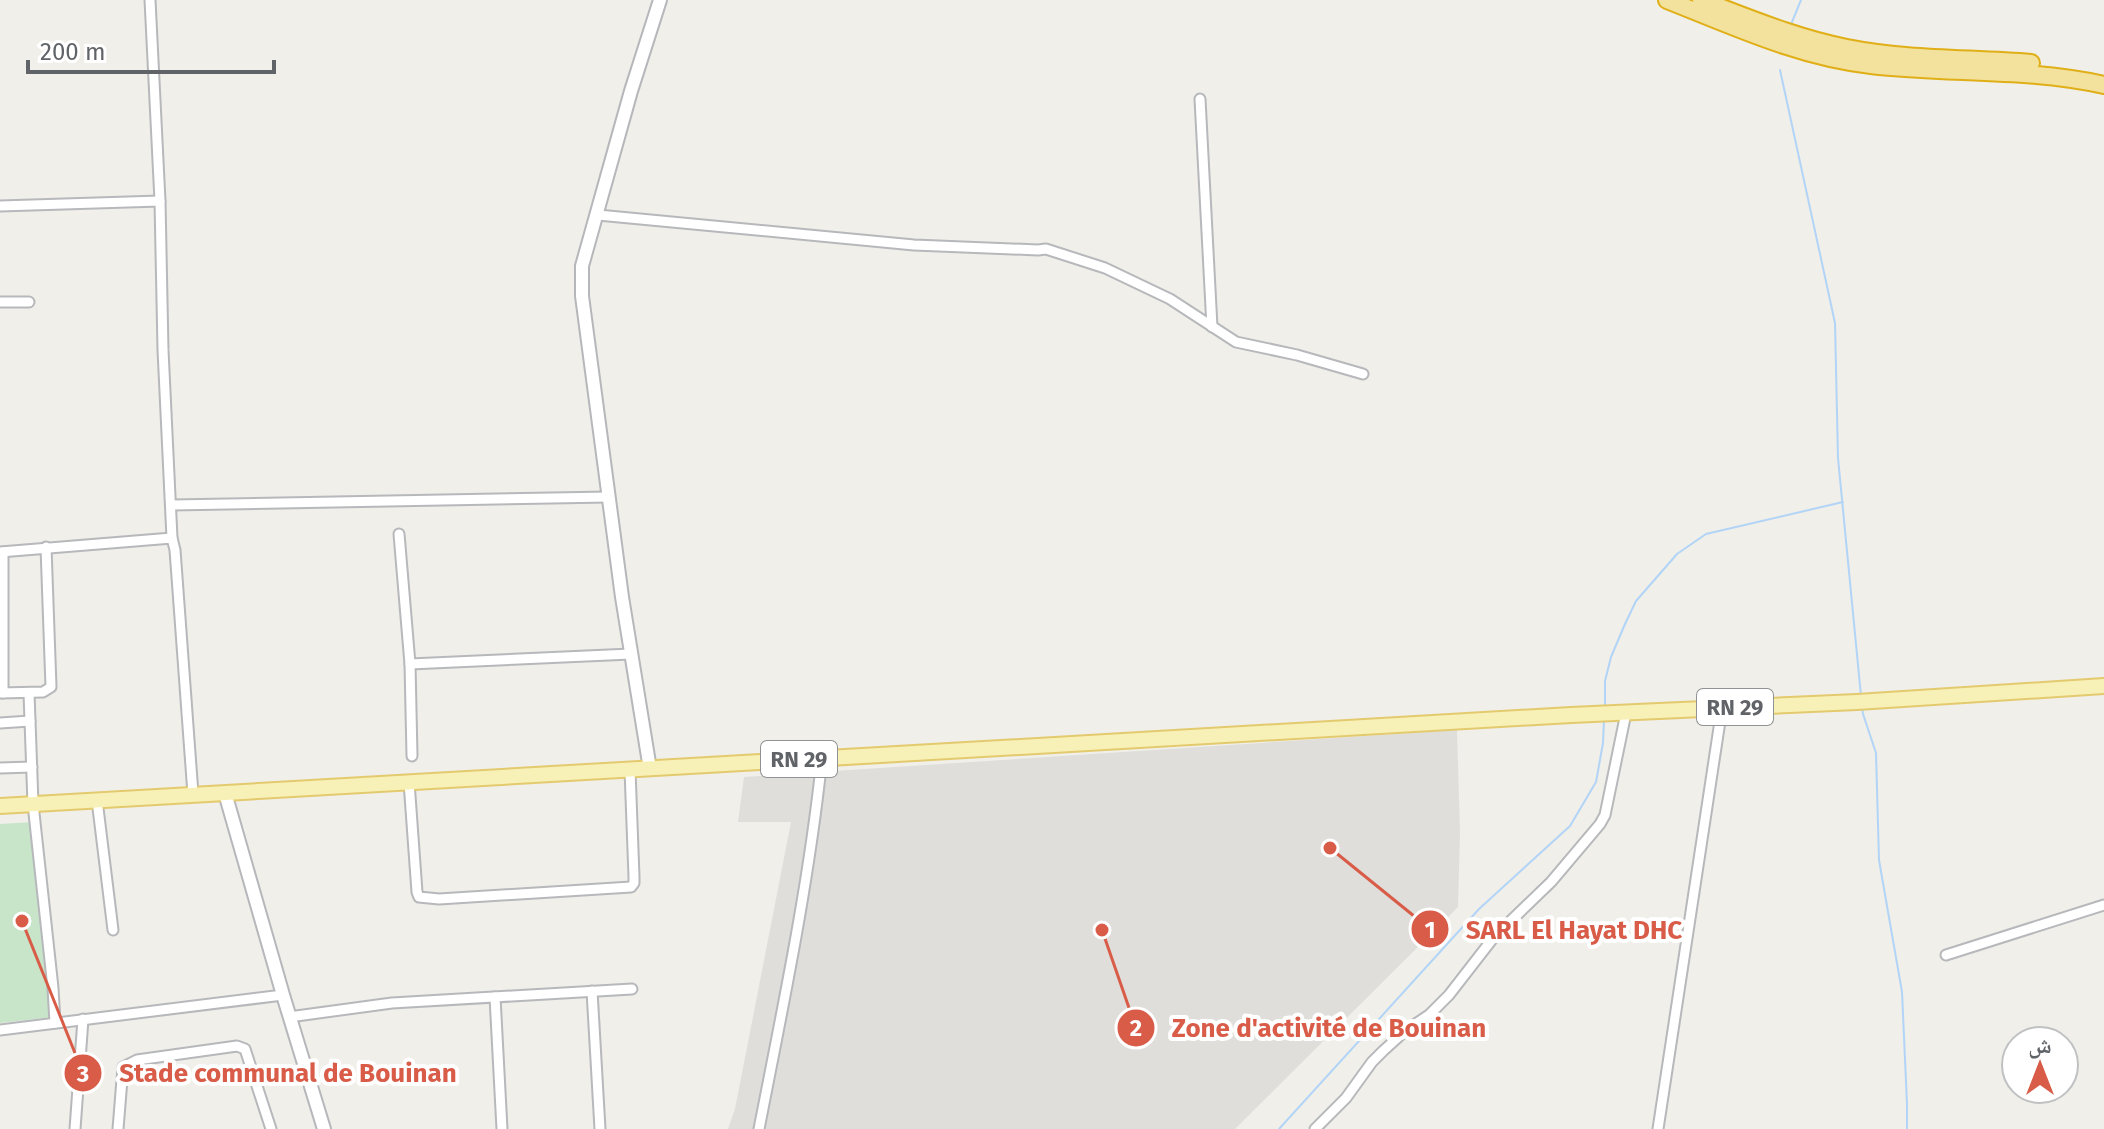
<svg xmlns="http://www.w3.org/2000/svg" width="2104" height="1129" font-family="'Fira Sans','Noto Naskh Arabic',sans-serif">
<rect width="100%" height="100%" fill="#f0efe9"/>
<polygon fill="#dfdedb" points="1457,730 1460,833 1458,907 1235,1129 728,1129 735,1109 791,822 738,822 744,777"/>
<polygon fill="#c8e5ca" points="34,822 54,1017 0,1023 0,824"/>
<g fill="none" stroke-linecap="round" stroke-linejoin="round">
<g stroke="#b2d4f7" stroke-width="2">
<polyline points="1792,22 1801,0"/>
<polyline points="1780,70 1835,323 1838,458 1861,696"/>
<polyline points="1605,705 1605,681 1611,657 1625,624 1636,601 1677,554 1706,534 1843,502"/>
<polyline points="1862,706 1863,714 1876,753 1879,860 1902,992 1907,1104 1907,1129"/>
<polyline points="1279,1129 1479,909 1570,826 1596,782 1603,743 1604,720"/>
</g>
<defs>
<g id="street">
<polyline points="150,0 160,201"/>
<polyline points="1200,99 1212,327"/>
<polyline points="0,206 160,201 163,350 172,538"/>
<polyline points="598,215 914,245 1038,250 1046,249 1105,268 1170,299 1236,342 1297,355 1363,374"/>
<polyline points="0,302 29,302"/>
<polyline points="172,505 609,497"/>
<polyline points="399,534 410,664 412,756"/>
<polyline points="0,552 172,538 175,550 193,794"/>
<polyline points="410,664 631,654"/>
<polyline points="0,693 43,692 51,687 46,547"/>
<polyline points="3,693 3,552"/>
<polyline points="29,693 33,804 53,988 55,1023"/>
<polyline points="0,723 30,721"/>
<polyline points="0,768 32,767"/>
<polyline points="409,782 417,892 419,897 439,899 631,887 634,883 634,877 630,770"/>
<polyline points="97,800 113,930"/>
<polyline points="1946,955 2104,905"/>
<polyline points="592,991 600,1129"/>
<polyline points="495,997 502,1129"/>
<polyline points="289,1017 392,1003 632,989"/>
<polyline points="0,1030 283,995"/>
<polyline points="75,1129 83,1019"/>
<polyline points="118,1129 123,1067 137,1060 237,1046 245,1049 271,1129"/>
<path d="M759,1129C783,1006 809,883 822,758"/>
<polyline points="1315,1129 1346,1098 1372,1062 1383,1051 1405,1031 1429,1015 1449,995 1494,937 1551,882 1600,824 1605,815 1626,713"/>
<polyline points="1658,1129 1722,708"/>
</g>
<g id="secondary">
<polyline points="650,769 622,597 582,296 582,266 631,91 660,0"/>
<polyline points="225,793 283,995 324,1129"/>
</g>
<polyline id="primary" points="0,806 1571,715 1857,702 2104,686"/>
<g id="highway">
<path d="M1667,0C1733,26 1799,57 1871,65C1949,74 2027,68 2104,85"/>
<path d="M1701,0C1749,18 1796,38 1847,48C1908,60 1970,58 2031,63"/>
</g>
</defs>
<use href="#street" stroke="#b6b8bb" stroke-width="13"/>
<use href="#secondary" stroke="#b5b7bb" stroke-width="16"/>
<use href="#primary" stroke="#e4ca6e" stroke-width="18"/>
<use href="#highway" stroke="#e0af18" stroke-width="20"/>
<use href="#street" stroke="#fff" stroke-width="9"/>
<use href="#secondary" stroke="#fff" stroke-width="12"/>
<use href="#primary" stroke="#f7f1b7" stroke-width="14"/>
<use href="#highway" stroke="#f3e29d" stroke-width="16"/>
</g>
<g text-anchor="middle" stroke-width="8" stroke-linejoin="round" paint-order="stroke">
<g fill="#fff" stroke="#909295" stroke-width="2">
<rect x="1697" y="689" width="76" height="36" rx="6"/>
<rect x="761" y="741" width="76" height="36" rx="6"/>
</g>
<g font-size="22" font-weight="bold" fill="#606367">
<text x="1735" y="715">RN 29</text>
<text x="799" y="767">RN 29</text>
</g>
</g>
<path fill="none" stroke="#d85c47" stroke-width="3" d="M1330 848L1430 929M1102 930L1136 1028M22 921L83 1073"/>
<g fill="#d85c47" stroke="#fff" stroke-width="3">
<circle cx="1330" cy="848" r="8"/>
<circle cx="1102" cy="930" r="8"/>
<circle cx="22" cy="921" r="8"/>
<circle cx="1430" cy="929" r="20"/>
<circle cx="1136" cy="1028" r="20"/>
<circle cx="83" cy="1073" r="20"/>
</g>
<g font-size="24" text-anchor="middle" font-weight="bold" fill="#fff">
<text x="1430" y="938">1</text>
<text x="1136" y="1036">2</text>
<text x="83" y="1082">3</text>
</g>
<g font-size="26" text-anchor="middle" font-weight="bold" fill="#d85c47" stroke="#fff" stroke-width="8" stroke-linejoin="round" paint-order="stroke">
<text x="1574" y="939">SARL El Hayat DHC</text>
<text x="1329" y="1037">Zone d'activité de Bouinan</text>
<text x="288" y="1082">Stade communal de Bouinan</text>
</g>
<g transform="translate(2040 1065)"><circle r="38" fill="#ffffff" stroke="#bfc1c2" stroke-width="2"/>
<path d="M0-6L14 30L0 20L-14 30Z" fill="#d85c47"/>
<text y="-12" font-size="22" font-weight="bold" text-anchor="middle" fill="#606367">ش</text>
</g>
<path d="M28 60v12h246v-12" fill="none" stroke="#606367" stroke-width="4"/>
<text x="40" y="60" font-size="24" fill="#606367" stroke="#ffffff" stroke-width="6" paint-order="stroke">200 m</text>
</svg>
